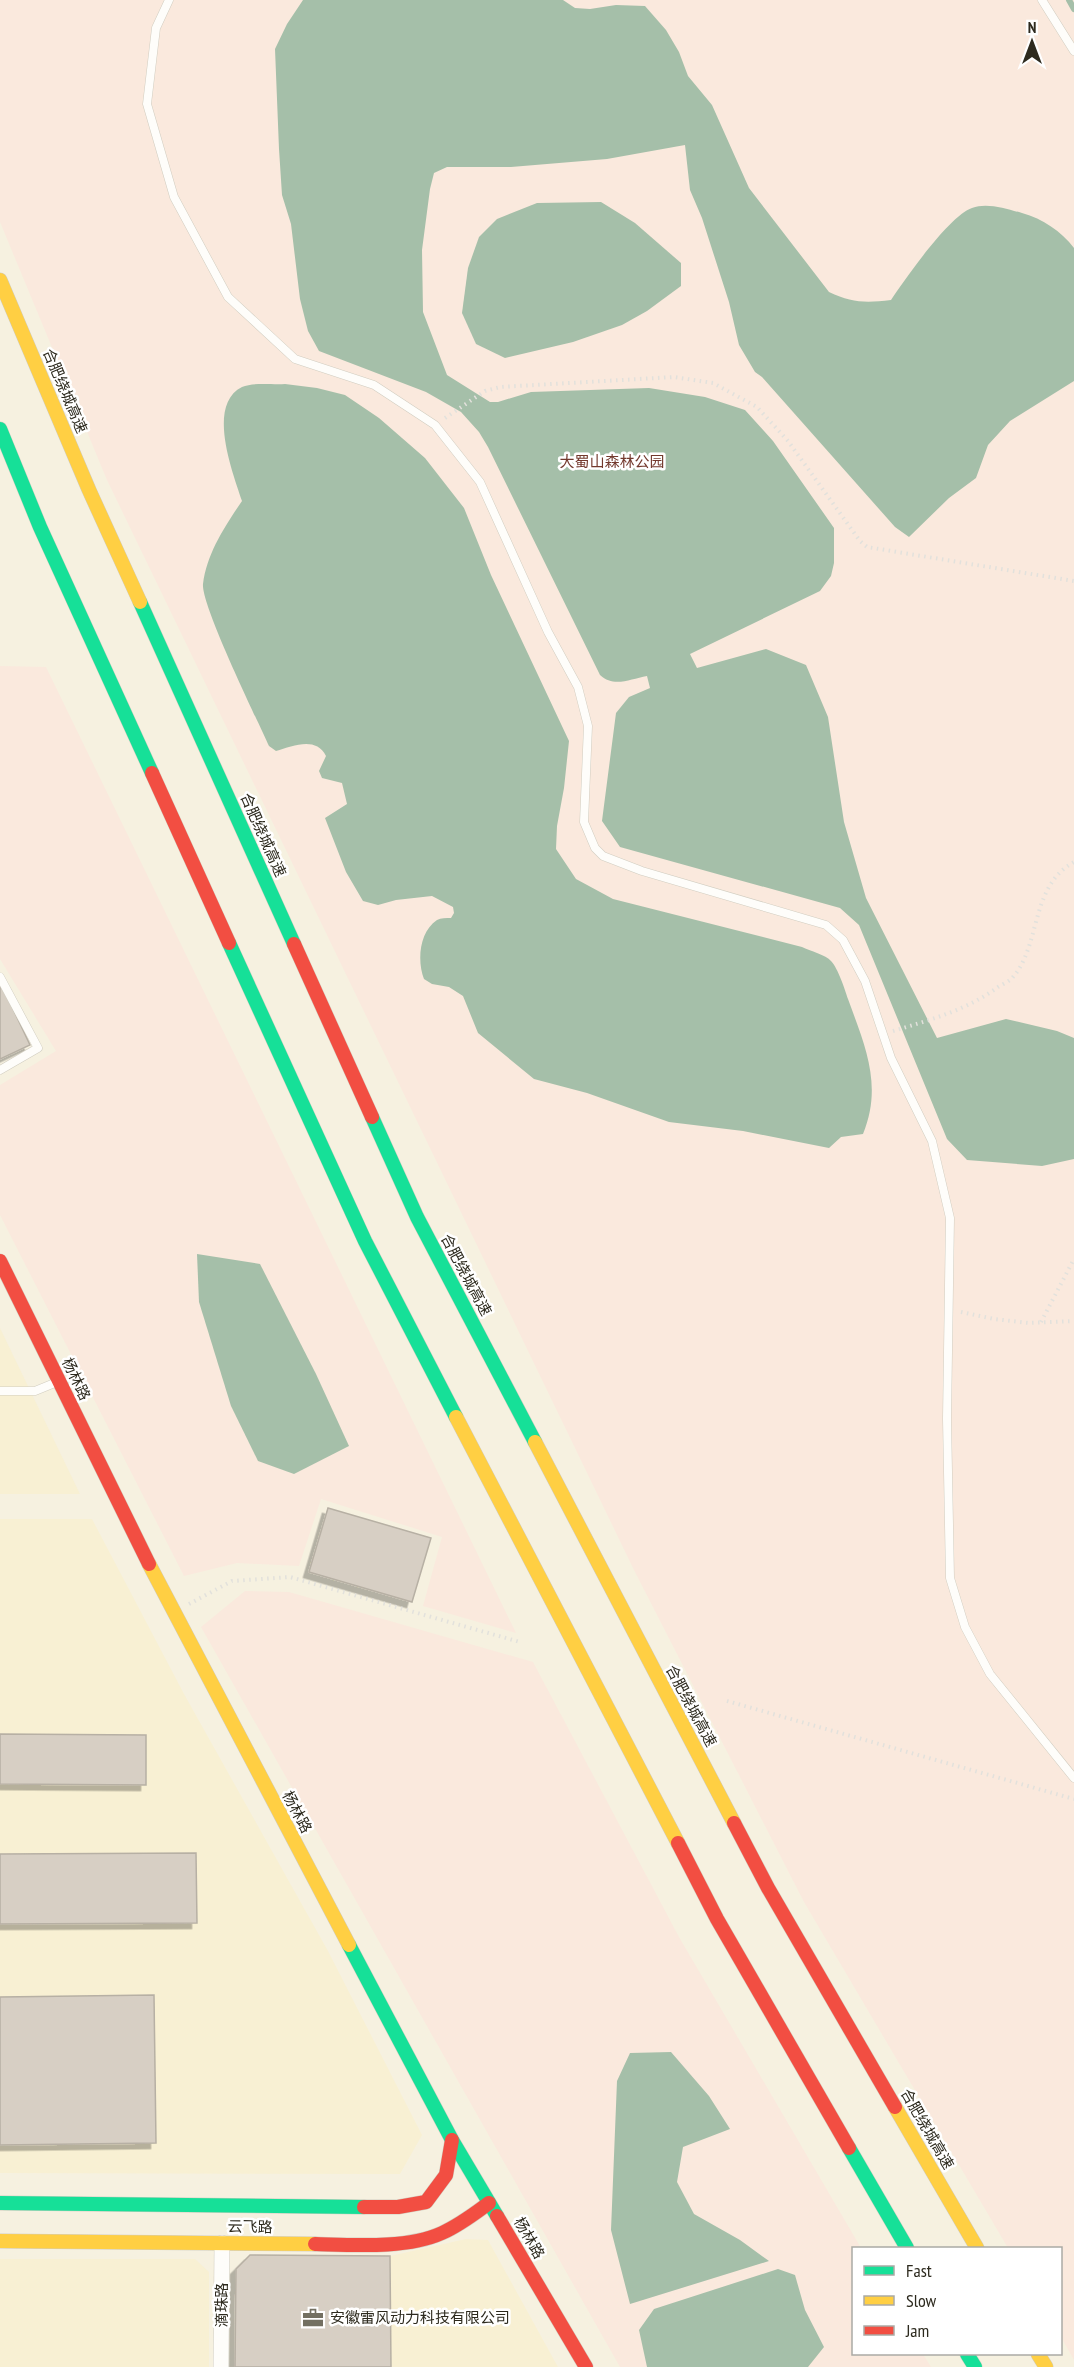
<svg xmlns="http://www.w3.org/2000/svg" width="1074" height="2367" font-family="'PT Sans Narrow','Noto Sans SC',sans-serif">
<defs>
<filter id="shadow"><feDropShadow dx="-5.5" dy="5.5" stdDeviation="0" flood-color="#0004"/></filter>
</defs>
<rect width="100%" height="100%" fill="#f6f1e0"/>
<g fill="#f8f0d3">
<polygon points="0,1328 80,1494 0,1494"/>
<polygon points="0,1519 92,1519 184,1694 328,1951 422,2135 400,2174 0,2173"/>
<polygon points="466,2239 488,2240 558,2367 391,2367 390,2256"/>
<polygon points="0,2259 195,2259 209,2272 209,2367 0,2367"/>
</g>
<g fill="#fae9dd">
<polygon points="0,0 1074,0 1074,2360 1061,2337 1060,2248 1008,2248 804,1902 634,1570 107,480 0,222"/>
<polygon points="0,666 46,667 516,1633 423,1606 442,1537 321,1499 299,1566 237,1563 184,1576 0,1215 0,1085 56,1051 0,959"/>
<polygon points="245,1591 289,1592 533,1662 679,1937 861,2248 854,2248 854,2354 923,2354 931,2367 620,2367 201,1627"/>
</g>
<g fill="#a5bfa9">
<path d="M303,0H563L575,8L590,9L616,5L645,6L666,30L679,52L688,76L712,105L749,188L829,292C852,303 866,303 891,300C905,279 950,215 972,208C987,202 1007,209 1022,213C1043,219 1061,231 1074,248V381L1010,421L988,445L976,478L949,498L909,537L895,527L762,377L755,372L739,345L729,302L702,218L690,190L685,145L607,159L511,167H447L434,173L430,189L422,250L423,312L447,375L490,402H498L531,392L649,388L705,397L745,410L773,441L834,528V563L831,576L820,591L690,654L697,668L766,649L806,665L828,717L844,822L866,898L937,1038L1006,1019L1057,1031L1074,1038V1159L1042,1166L967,1160L947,1139L859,925L840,908L620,847L602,821L616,713L629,697L650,688L647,676C630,679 614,688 600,675L488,447L479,432L461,412L426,392L319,351L308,331L300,299L291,224L282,195L279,149L275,49L287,24Z"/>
<polygon points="601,202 635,223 681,263 681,286 647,311 622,325 573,342 505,358 476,344 462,313 468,268 479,237 497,219 537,203"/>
<path d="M285,384L317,388L345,395L379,418L425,458L464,508L491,575L569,741L564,788L557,826L556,849L576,879L613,899L802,947C810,951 826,955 831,961C838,968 845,990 848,999C865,1046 883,1085 863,1134L841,1137L829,1148L743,1131L669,1122L587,1093L534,1079L478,1033L463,996L449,987L432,984L424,979C417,961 419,932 437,920C441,918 446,918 451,918L454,913L453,907L432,896L396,900L378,905L363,901L346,872L325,818L347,804L342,783L322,778L319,771L326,756C316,736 293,746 276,751L269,746C257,719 201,605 203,584C207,553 225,526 242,501C233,473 206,405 242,387C253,382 273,385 285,384Z"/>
<polygon points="197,1254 260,1264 316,1374 349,1446 294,1474 258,1461 231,1406 199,1302"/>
<polygon points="671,2052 709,2096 730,2129 683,2147 677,2182 694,2214 740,2240 769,2261 630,2304 611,2230 617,2081 630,2053"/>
<polygon points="778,2269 795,2275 805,2310 824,2347 808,2367 647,2367 639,2330 654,2309"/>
</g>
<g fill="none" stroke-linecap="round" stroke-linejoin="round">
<polyline stroke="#a5bfa9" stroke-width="6" points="1069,0 1074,9"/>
</g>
<g fill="#d7cfc4" stroke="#b7b0a4" stroke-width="1.5" filter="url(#shadow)">
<polygon points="0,981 30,1045 0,1059"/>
<polygon points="328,1508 431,1538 412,1602 309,1572"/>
<polygon points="0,1734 146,1735 146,1785 0,1784"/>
<polygon points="196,1853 197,1923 0,1924 0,1854"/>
<polygon points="154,1995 156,2143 0,2145 0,1997"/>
<polygon points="250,2255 390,2256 391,2367 235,2367 236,2269"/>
</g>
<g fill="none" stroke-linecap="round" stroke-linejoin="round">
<defs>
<g id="lane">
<polyline points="169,0 156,28 147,104 174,197 228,297 295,359 374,385 435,425 480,482 548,632 578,687 588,726 584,822 595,848 603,856 642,871 826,925 843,940 865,981 891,1058 932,1141 950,1218 947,1419 950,1578 965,1627 990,1674 1074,1778"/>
<polyline points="1042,0 1074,51"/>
<polyline points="0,977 38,1048 0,1070"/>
<polyline points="0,1391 35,1391 57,1382"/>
</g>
<polyline id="street" points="221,2367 222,2243"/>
<g id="fast">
<polyline points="0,429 40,527 152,773"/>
<polyline points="140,602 294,944"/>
<polyline points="229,943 365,1241 456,1417"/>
<polyline points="372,1117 417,1217 535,1442"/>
<polyline points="349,1945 452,2140 497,2216"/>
<polyline points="849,2148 907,2248"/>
<polyline points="0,2203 364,2207"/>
<polyline points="967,2354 975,2367"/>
</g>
<g id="slow">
<polyline points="0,280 89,490 140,602"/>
<polyline points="456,1417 678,1843"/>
<polyline points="535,1442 734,1823"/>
<polyline points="149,1564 349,1945"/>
<polyline points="895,2107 977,2248"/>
<polyline points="0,2241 315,2244"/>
<polyline points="1038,2354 1046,2367"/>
</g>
<g id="jam">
<polyline points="152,773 229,943"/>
<polyline points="294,944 372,1117"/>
<polyline points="0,1261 149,1564"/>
<polyline points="734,1823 768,1888 895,2107"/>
<polyline points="678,1843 717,1919 849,2148"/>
<polyline points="364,2207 398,2207 426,2202 446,2175 452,2140"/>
<polyline points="497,2216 586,2367"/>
<path d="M315,2244C353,2245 407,2249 442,2233C460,2225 474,2214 489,2203"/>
</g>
</defs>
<use href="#lane" stroke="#d1cdc0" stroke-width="9"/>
<use href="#street" stroke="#d1cdc0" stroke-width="16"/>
<use href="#fast" stroke="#d1cdc0" stroke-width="15"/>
<use href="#slow" stroke="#d1cdc0" stroke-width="15"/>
<use href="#jam" stroke="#d1cdc0" stroke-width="15"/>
<g stroke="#e2e1dc" stroke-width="4" stroke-dasharray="1.5 4.5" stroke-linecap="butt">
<polyline points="445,418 485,391 500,387 674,377 713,383 757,407 788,441 860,541 867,547 1074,581"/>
<path d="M893,1031C930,1020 967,1010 998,987C1003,984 1010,981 1013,977C1041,945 1030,886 1074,862"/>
<polyline points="961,1312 994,1319 1029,1323 1074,1321"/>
<polyline points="1041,1322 1074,1259"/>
<polyline points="189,1604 232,1581 290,1577 520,1642"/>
<polyline points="727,1701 1074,1799"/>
</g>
<use href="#lane" stroke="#fefdfa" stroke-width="8"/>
<use href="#street" stroke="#fefdfa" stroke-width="15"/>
<use href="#fast" stroke="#16e098" stroke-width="14"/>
<use href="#slow" stroke="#ffcf43" stroke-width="14"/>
<use href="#jam" stroke="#f24e42" stroke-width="14"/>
</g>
<defs>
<symbol id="office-bare" viewBox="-9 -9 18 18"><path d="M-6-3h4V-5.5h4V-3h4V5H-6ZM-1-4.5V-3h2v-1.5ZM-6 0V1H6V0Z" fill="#737062" stroke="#fff" stroke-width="2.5" paint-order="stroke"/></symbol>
</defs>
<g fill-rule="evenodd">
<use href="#office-bare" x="298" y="2303" width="30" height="30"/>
</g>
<g text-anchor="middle" stroke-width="5" stroke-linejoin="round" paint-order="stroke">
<g font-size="15" fill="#2d2a1e" stroke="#fff">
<text transform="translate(65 391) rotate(67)" y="5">合肥绕城高速</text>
<text transform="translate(263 835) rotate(66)" y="5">合肥绕城高速</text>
<text transform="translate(466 1275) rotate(62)" y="5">合肥绕城高速</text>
<text transform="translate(76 1379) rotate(64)" y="5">杨林路</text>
<text transform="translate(691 1706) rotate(62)" y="5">合肥绕城高速</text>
<text transform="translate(297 1812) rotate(62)" y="5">杨林路</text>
<text transform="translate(927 2129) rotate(60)" y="5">合肥绕城高速</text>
<text transform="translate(250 2227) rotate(1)" y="5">云飞路</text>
<text transform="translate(529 2238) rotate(60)" y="5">杨林路</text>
<text transform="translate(222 2305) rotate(-90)" y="5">滴珠路</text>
</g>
<g font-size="15" fill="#73392d" stroke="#fff">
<text x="612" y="467">大蜀山森林公园</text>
</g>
<g font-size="15" fill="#2d2a1e" stroke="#fff" text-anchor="start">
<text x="330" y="2323">安徽雷风动力科技有限公司</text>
</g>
</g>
<rect x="852" y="2247" width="210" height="108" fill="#ffffff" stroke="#abaaa5" stroke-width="1.5"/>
<rect x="864" y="2266" width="30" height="9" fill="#16e098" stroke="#abaaa5" stroke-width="1.5"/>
<text x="906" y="2277" font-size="18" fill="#2d2a1e">Fast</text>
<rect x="864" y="2296" width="30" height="9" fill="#ffcf43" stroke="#abaaa5" stroke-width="1.5"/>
<text x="906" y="2307" font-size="18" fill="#2d2a1e">Slow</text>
<rect x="864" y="2326" width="30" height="9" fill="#f24e42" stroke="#abaaa5" stroke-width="1.5"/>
<text x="906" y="2337" font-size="18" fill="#2d2a1e">Jam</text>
<g transform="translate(1032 42)" stroke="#ffffff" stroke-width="4.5" paint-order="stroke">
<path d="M0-4.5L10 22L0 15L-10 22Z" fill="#2d2a1e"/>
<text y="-9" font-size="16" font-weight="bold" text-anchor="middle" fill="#2d2a1e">N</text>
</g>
</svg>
